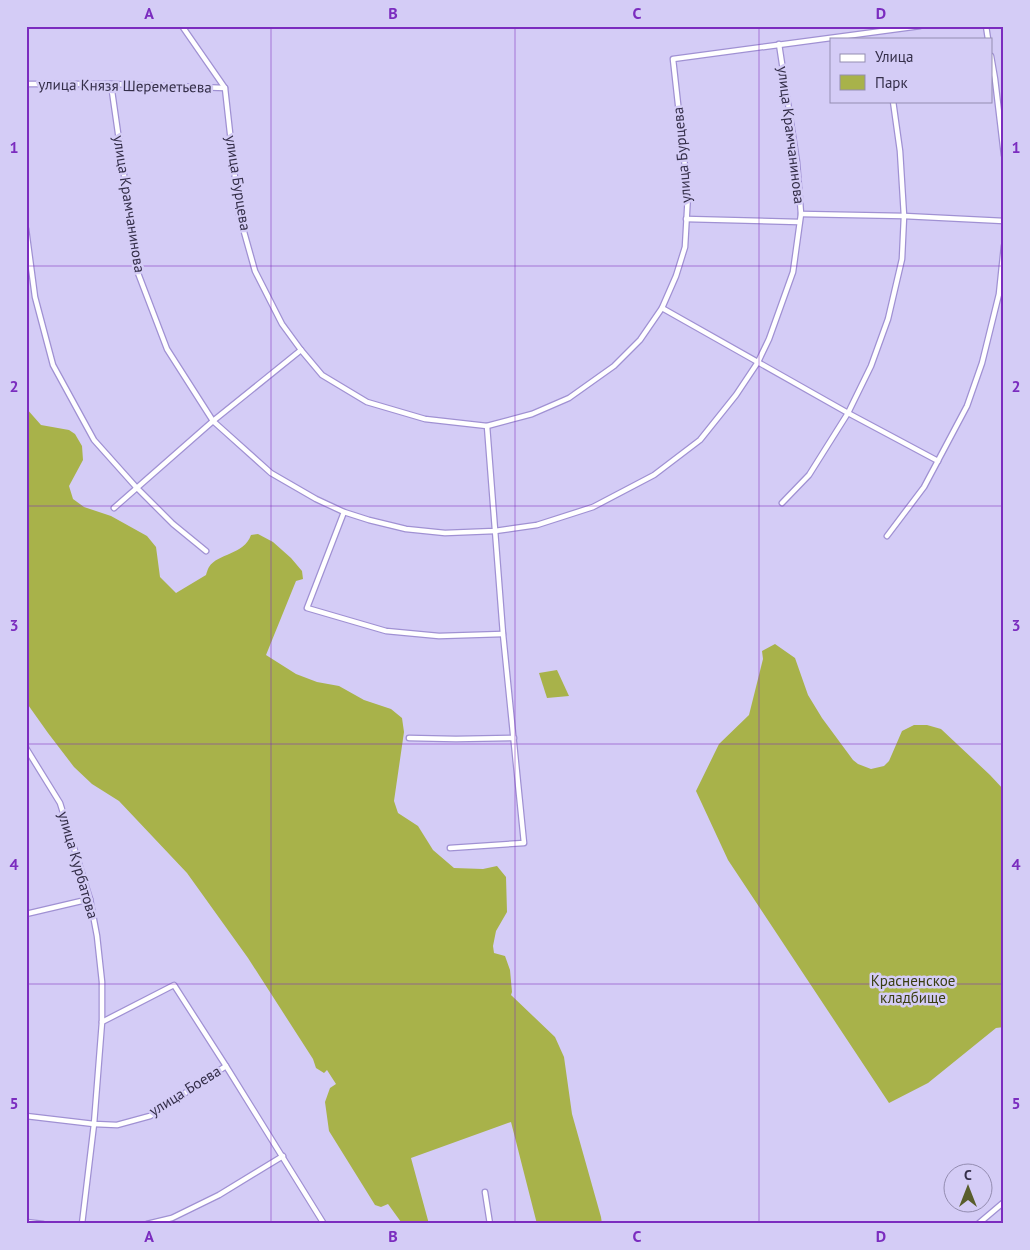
<svg xmlns="http://www.w3.org/2000/svg" width="1030" height="1250" font-family="'PT Sans',sans-serif">
<rect width="100%" height="100%" fill="#d4ccf6"/>
<g fill="#a8b24a">
<path d="M26,408L41,425L69,430L75,434L82,446L83,460L69,486L73,499L84,507L111,516L147,536L156,547L160,577L176,593L206,575C206,575 208,568 209,567C218,553 244,555 251,535L258,534L273,542L291,558L302,571L303,579L296,581L266,655L296,674L317,682L339,686L364,700L391,709L402,718L404,732L394,801L398,813L418,826L433,850L454,868L483,869L497,866L506,877L507,912L496,931L493,946L494,953L505,956L510,970L512,992L511,995L555,1037L564,1057L572,1114L601,1217L602,1224H537L511,1122L411,1158L429,1224H401V1222L388,1204L381,1207L375,1205L329,1131L325,1102L330,1088L336,1084L327,1070L324,1073L316,1068L313,1059L248,958L187,873L119,801L92,784L74,767L48,733L26,702Z"/>
<polygon points="775,644 795,658 808,695 822,718 853,760 858,764 871,769 884,766 889,761 902,731 914,725 927,725 941,729 990,775 1004,790 1004,1027 996,1028 928,1083 889,1103 728,860 696,791 719,744 749,715 763,659 762,651"/>
<polygon points="557,670 569,696 547,698 539,673"/>
</g>
<g fill="none" stroke-linecap="round" stroke-linejoin="round">
<defs>
<g id="street">
<polyline points="182,26 225,88 239,214 255,271 282,324 301,350 322,375 367,402 425,419 487,426 532,414 569,398 614,366 640,340 662,308 676,276 685,247 688,194 673,59 920,26"/>
<polyline points="986,26 988,39"/>
<polyline points="991,56 995,79 1004,155"/>
<polyline points="26,84 111,84 225,88"/>
<polyline points="111,84 138,273 167,349 213,421 271,473 316,499 344,512 369,520 406,529 445,533 495,531 537,525 593,507 654,475 700,440 736,395 758,362 769,339 793,272 801,214 797,162 779,44"/>
<polyline points="801,214 904,216 1004,221"/>
<polyline points="686,219 799,222"/>
<polyline points="26,229 35,297 53,365 94,440 136,487 173,524 206,551"/>
<polyline points="662,308 848,413 938,461"/>
<polyline points="782,503 809,475 848,413 871,366 888,319 902,259 904,216 900,151 893,101"/>
<polyline points="114,508 213,421 301,350"/>
<polyline points="344,512 307,608 386,631 439,636 503,634"/>
<polyline points="887,536 924,487 967,406 982,363 999,294 1004,246"/>
<polyline points="409,738 456,739 514,738"/>
<polyline points="26,748 60,803 90,899 97,936 102,982 102,1022 94,1124 82,1224"/>
<polyline points="450,848 524,843 503,634 487,426"/>
<polyline points="26,914 90,899"/>
<polyline points="102,1022 174,985 226,1066 324,1224"/>
<polyline points="26,1116 94,1124 117,1125 150,1116 226,1066"/>
<polyline points="485,1192 490,1224"/>
<polyline points="26,1222 43,1224"/>
<polyline points="147,1224 172,1218 219,1195 283,1156"/>
<polyline points="978,1224 1004,1202"/>
</g>
</defs>
<use href="#street" stroke="#a091d3" stroke-width="7"/>
<use href="#street" stroke="#fff" stroke-width="4.5"/>
</g>
<path fill="none" stroke="#7b2cbf" stroke-width="1" stroke-opacity="0.55" d="M271,26V1224M515,26V1224M759,26V1224M26,266H1004M26,506H1004M26,744H1004M26,984H1004"/>
<g text-anchor="middle" stroke-width="5" stroke-linejoin="round" paint-order="stroke">
<g font-size="15" fill="#352f4a" stroke="#d4ccf6">
<text transform="translate(125 86) rotate(1)" y="5">улица Князя Шереметьева</text>
<text transform="translate(791 135) rotate(83)" y="5">улица Крамчанинова</text>
<text transform="translate(682 155) rotate(-95)" y="5">улица Бурцева</text>
<text transform="translate(238 183) rotate(81)" y="5">улица Бурцева</text>
<text transform="translate(129 204) rotate(81)" y="5">улица Крамчанинова</text>
<text transform="translate(78 865) rotate(74)" y="5">улица Курбатова</text>
<text transform="translate(185 1091) rotate(-32)" y="5">улица Боева</text>
</g>
<g font-size="15" fill="#3a3e12" stroke="#d4ccf6">
<text x="913" y="986">Красненское<tspan x="913" dy="17">кладбище</tspan></text>
</g>
</g>
<rect width="1030" height="1250" fill="none" stroke="#d4ccf6" stroke-width="55"/>
<rect x="830" y="38" width="162" height="65" fill="#d4ccf6" stroke="#948db1"/>
<rect x="840" y="54" width="25" height="8" fill="#ffffff" stroke="#948db1"/>
<text x="875" y="62" font-size="15" fill="#352f4a">Улица</text>
<rect x="840" y="75" width="25" height="15" fill="#a8b24a" stroke="#948db1"/>
<text x="875" y="88" font-size="15" fill="#352f4a">Парк</text>
<g transform="translate(968 1188)"><circle r="24" fill="#d4ccf6" stroke="#948db1"/>
<path d="M0-4L9 19L0 12L-9 19Z" fill="#595e2c"/>
<text y="-8" font-size="14" font-weight="bold" text-anchor="middle" fill="#352f4a">С</text>
</g>
<rect x="28" y="28" width="974" height="1194" fill="none" stroke="#7b2cbf" stroke-width="2"/>
<g font-size="16" text-anchor="middle" font-weight="bold" fill="#7b2cbf">
<text x="149" y="19">A</text>
<text x="393" y="19">B</text>
<text x="637" y="19">C</text>
<text x="881" y="19">D</text>
<text x="14" y="153">1</text>
<text x="1016" y="153">1</text>
<text x="14" y="392">2</text>
<text x="1016" y="392">2</text>
<text x="14" y="631">3</text>
<text x="1016" y="631">3</text>
<text x="14" y="870">4</text>
<text x="1016" y="870">4</text>
<text x="14" y="1109">5</text>
<text x="1016" y="1109">5</text>
<text x="149" y="1242">A</text>
<text x="393" y="1242">B</text>
<text x="637" y="1242">C</text>
<text x="881" y="1242">D</text>
</g>
</svg>
